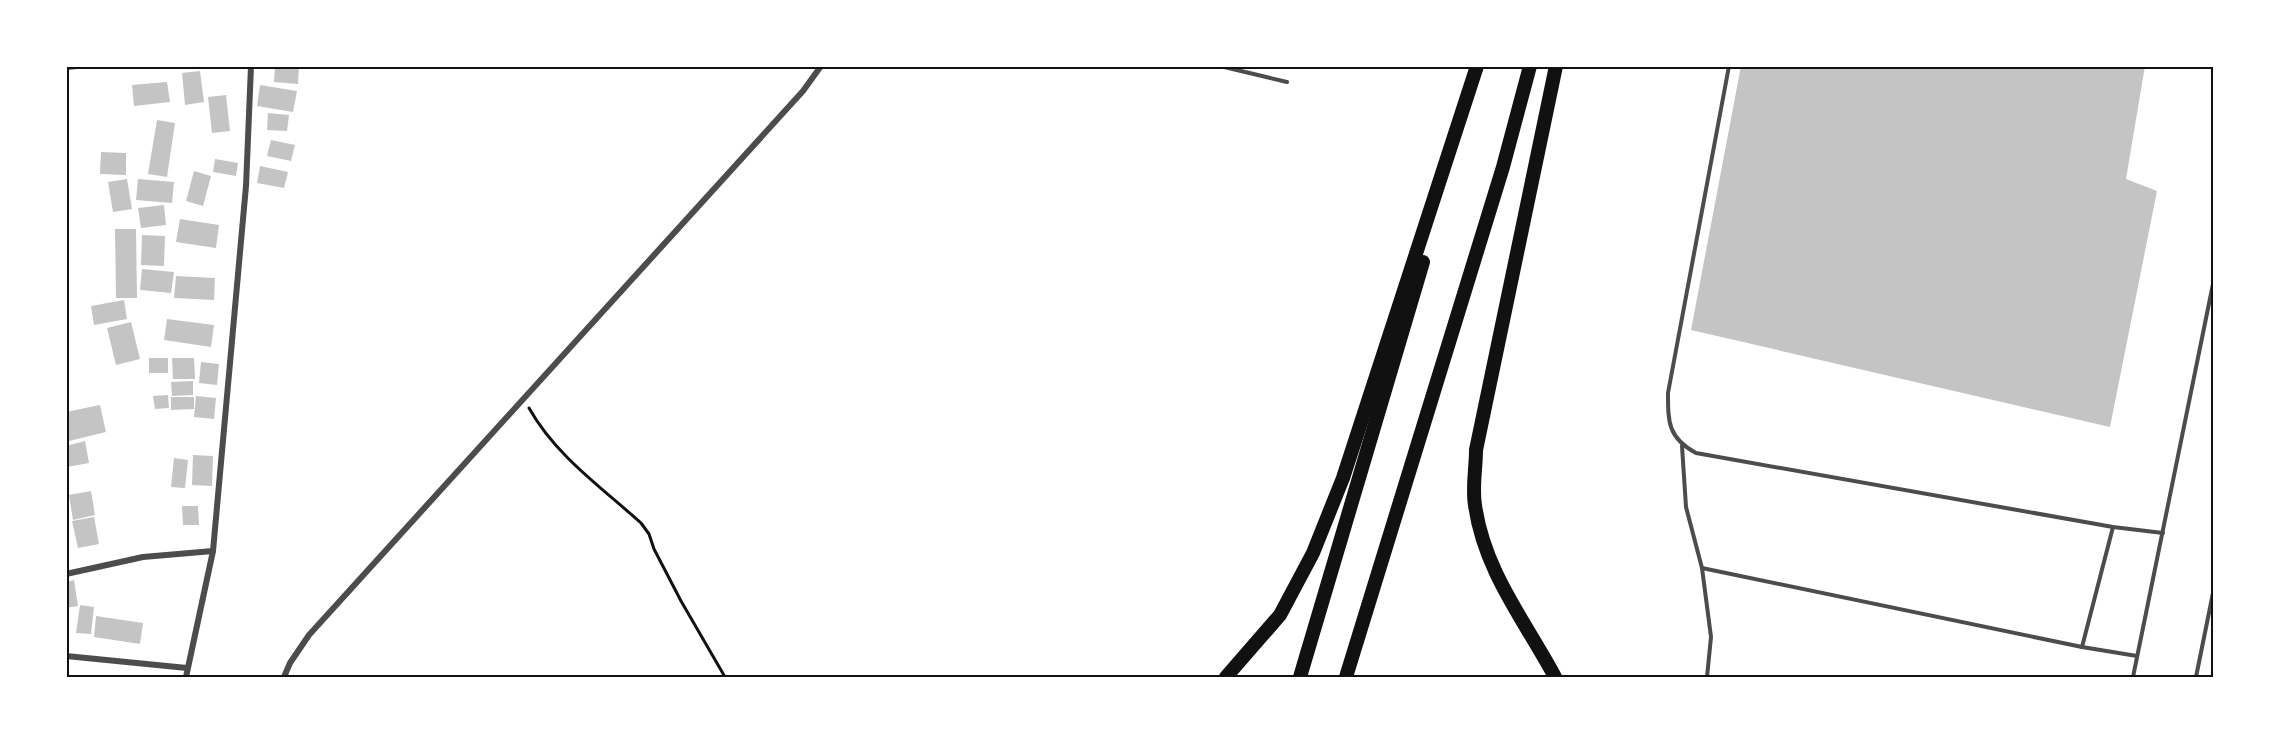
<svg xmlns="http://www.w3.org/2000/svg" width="2280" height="743" font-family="Jost,sans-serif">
<rect width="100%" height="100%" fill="#fff"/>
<g fill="#c4c4c4">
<polygon points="275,66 299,66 298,84 274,82"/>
<polygon points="1741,66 2145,66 2126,179 2157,191 2110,427 1691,330"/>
<polygon points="200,71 204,102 185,105 182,73"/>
<polygon points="167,82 170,102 134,106 132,85"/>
<polygon points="260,85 297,91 293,112 257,106"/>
<polygon points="226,95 230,131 212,133 208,97"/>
<polygon points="268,113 289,115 287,131 267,130"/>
<polygon points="157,120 175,123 167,177 148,174"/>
<polygon points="271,140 295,145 291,161 267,156"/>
<polygon points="101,152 126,153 126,175 100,174"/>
<polygon points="215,159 238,163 236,176 213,172"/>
<polygon points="260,166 288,172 284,188 257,183"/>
<polygon points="194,171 211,176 203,206 186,201"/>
<polygon points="127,179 132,209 113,212 108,182"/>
<polygon points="138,179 174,182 172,203 136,200"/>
<polygon points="164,205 166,225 141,228 138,208"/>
<polygon points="180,219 219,225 216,248 176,242"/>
<polygon points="115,229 136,229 137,298 116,298"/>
<polygon points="142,235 165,236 164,266 141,265"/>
<polygon points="142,269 174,272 171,293 140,290"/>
<polygon points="176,276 215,278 214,300 174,298"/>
<polygon points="124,300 127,319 94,325 91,306"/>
<polygon points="167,319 214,325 211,347 164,340"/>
<polygon points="131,322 140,359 116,365 107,328"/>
<rect x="149" y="358" width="19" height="15"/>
<polygon points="172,358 194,358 195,379 173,379"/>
<polygon points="201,362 219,364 217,385 199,383"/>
<polygon points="193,381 193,395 172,396 171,382"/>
<polygon points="168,395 169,408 155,409 153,396"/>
<polygon points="196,396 216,398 214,419 194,417"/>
<polygon points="171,397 194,397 194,409 171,410"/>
<polygon points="100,405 106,432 69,441 66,412"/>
<polygon points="85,441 89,463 67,467 66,446"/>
<polygon points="193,455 213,456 212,486 192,485"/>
<polygon points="174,458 188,460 185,488 171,487"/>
<polygon points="91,491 95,515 73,520 69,495"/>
<polygon points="182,506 198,506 199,525 183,525"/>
<polygon points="94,517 99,544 78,548 72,521"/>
<polygon points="74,580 78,606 66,608 66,582"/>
<polygon points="80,605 94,607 91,634 76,633"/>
<polygon points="96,616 143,623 140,644 94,637"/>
</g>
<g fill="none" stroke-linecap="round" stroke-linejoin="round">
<path stroke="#111" stroke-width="3" d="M529,408C556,456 601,487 641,523L649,534L654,549L681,601L725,677"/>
<g stroke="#4c4c4c" stroke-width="4">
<polyline points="1220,66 1287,82"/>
<path d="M1729,66L1668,393C1668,422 1668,438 1696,453L2113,527L2163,533"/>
<polyline points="1682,446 1686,507 1702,568 1711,637 1707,677"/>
<polyline points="1702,568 2082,647 2113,527"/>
<polyline points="2082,647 2137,656"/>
<polyline points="2133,677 2214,279"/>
<polyline points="2196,677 2214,588"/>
</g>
<g stroke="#4c4c4c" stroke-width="6">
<polyline points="66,67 77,66"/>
<polyline points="66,299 66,302"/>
<polyline points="66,574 143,557 213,551"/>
<polyline points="66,656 187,668"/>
<polyline points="186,677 213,551 246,186 251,66"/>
<polyline points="284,677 290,663 309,635 803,91 821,66"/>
</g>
<g stroke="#111" stroke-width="14">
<polyline points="1226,677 1280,615 1313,553 1343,478 1477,66"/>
<polyline points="1300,677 1423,262"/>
<polyline points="1346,677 1503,167 1530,66"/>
<path d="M1555,677C1525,621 1484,571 1475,505C1472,488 1476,468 1476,450L1556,66"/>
</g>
</g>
<rect width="2280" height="743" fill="none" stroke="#ffffff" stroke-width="135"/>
<rect x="68" y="68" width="2144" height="608" fill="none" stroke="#111" stroke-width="2"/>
</svg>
